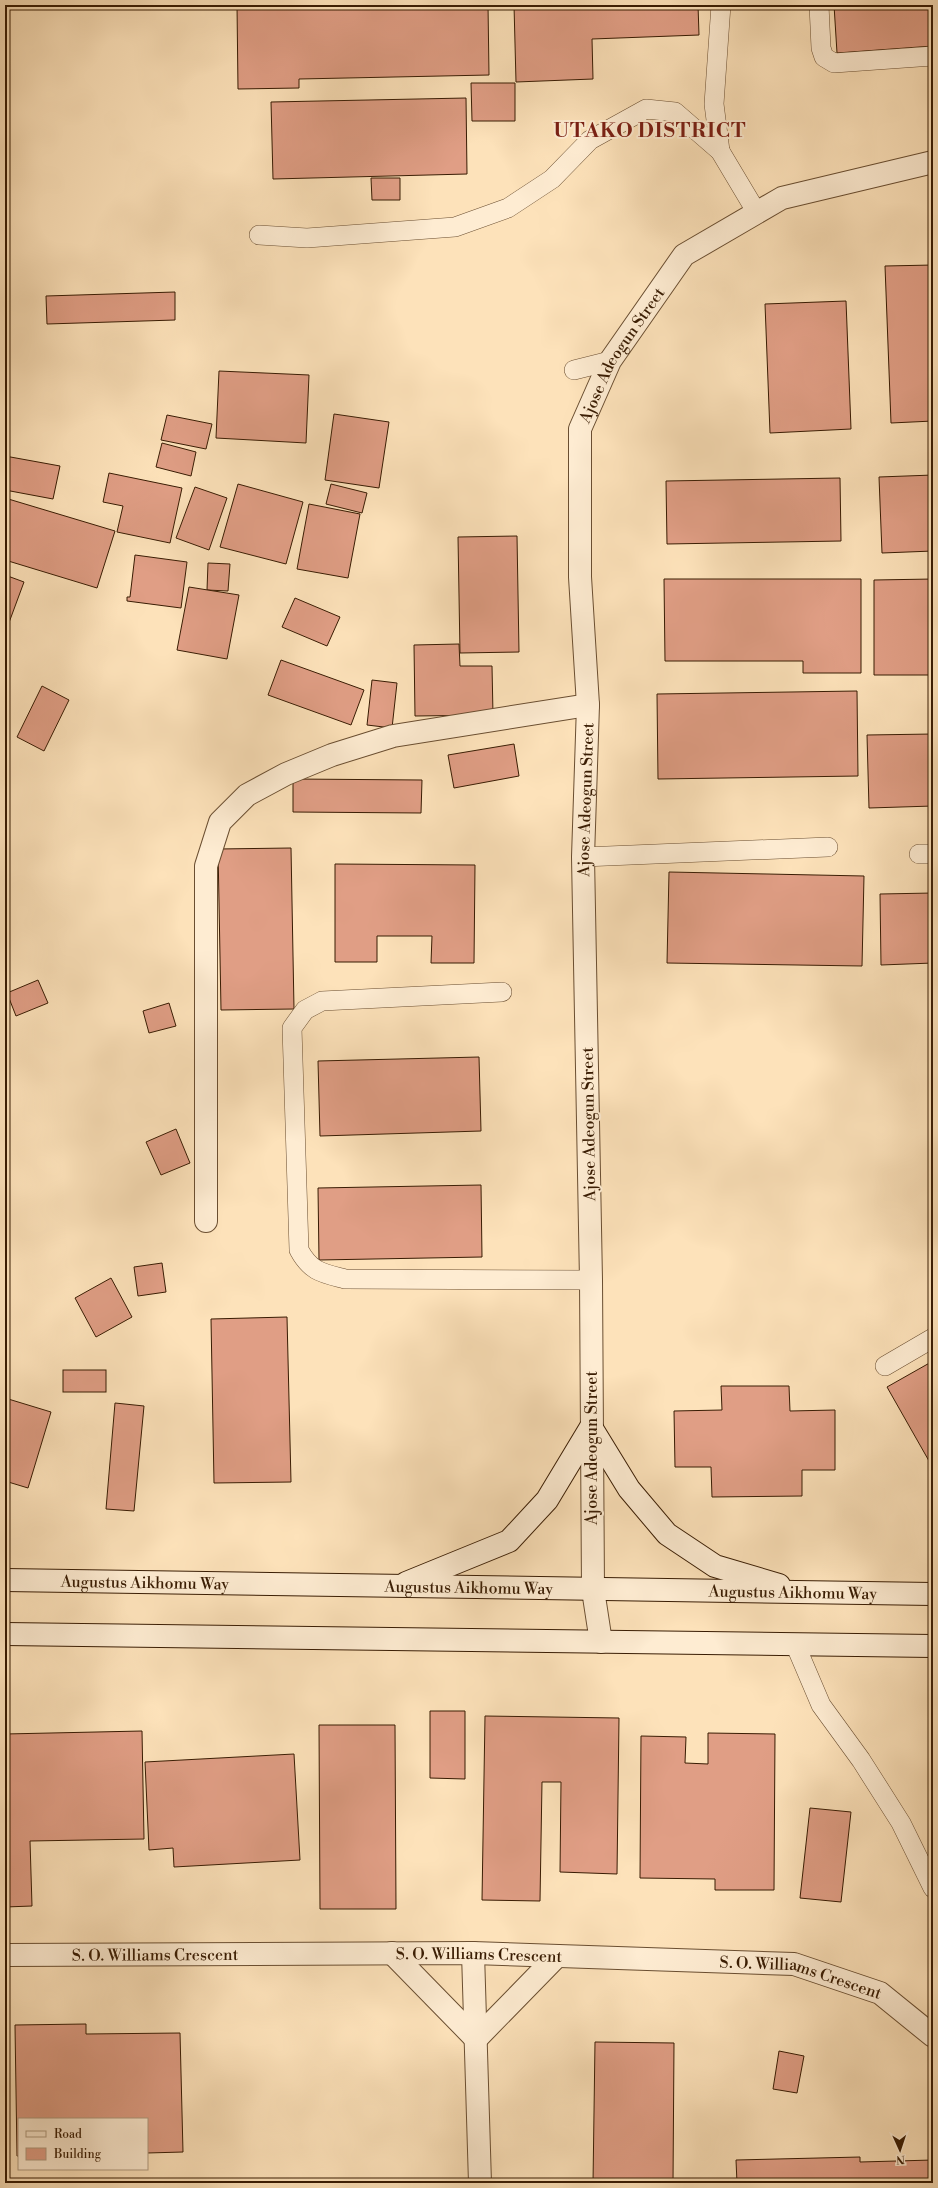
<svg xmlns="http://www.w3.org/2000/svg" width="938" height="2188" font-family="'Libre Bodoni',serif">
<rect width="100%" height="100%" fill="#fde2ba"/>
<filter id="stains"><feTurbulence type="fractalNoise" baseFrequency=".005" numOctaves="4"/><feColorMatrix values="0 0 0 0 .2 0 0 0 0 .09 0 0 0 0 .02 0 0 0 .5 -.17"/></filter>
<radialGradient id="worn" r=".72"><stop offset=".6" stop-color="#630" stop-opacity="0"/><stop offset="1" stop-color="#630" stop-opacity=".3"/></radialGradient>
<g fill="#e09e85" stroke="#391c03">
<polygon points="237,5 488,5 489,75 299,79 299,88 238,89"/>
<polygon points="514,5 698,5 699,35 592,39 593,79 516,82"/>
<polygon points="834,5 933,5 933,46 837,53"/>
<polygon points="471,83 515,83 515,121 472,121"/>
<polygon points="466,98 467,174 273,179 271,102"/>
<polygon points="371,178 400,178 400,200 372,200"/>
<polygon points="933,265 933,421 891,423 885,266"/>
<polygon points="175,292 175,320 47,324 46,296"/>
<polygon points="846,301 851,429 770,433 765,304"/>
<polygon points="219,371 309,375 306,443 216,438"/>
<polygon points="334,414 389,422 379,488 325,480"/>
<polygon points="167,415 212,424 206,449 161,440"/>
<polygon points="162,443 196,452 191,476 156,467"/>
<polygon points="5,456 60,466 53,499 5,490"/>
<polygon points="109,473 182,488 170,543 117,532 123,506 103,502"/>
<polygon points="933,475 933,551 882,553 879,477"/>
<polygon points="840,478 841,541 667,544 666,481"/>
<polygon points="238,484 303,502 286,564 220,547"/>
<polygon points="331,484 367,493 362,513 326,504"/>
<polygon points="195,487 227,498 209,550 176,538"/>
<polygon points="5,498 115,531 97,588 5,560"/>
<polygon points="309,504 360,514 348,578 297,569"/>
<polygon points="517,536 519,652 460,653 458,537"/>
<polygon points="135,555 187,562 181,608 127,601 127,597 130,597"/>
<polygon points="208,563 230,564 228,591 207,590"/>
<polygon points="5,575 24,582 7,628 5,627"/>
<polygon points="664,579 861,579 861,673 803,673 803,661 665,661"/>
<polygon points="933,579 933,675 874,675 874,580"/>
<polygon points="189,587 239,595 227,659 177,650"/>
<polygon points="295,598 340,617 327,646 282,627"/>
<polygon points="459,644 460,666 492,666 493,715 415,716 414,645"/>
<polygon points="281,660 364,690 351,725 268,695"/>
<polygon points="372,680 397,683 392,728 367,725"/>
<polygon points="42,686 69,700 44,751 17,737"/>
<polygon points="857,691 858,776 658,779 657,694"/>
<polygon points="933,734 933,806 869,808 867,735"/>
<polygon points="514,744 519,776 454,788 448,755"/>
<polygon points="293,779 422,780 421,813 293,812"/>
<polygon points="291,848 294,1009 221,1010 218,849"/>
<polygon points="335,864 475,865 474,963 431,963 432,936 377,936 377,962 335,962"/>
<polygon points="669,872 864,876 862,966 667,963"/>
<polygon points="933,893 933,963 881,965 880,894"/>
<polygon points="38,980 48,1003 16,1016 7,993"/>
<polygon points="169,1003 176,1026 149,1033 143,1011"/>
<polygon points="479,1057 481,1131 320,1136 318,1061"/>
<polygon points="176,1129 190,1163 161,1175 146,1142"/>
<polygon points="481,1185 482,1257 319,1260 318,1188"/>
<polygon points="162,1263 166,1292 138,1296 134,1267"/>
<polygon points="111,1278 132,1317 96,1337 75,1298"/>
<polygon points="287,1317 291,1482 214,1483 211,1319"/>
<polygon points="933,1361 933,1468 887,1387"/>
<rect x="63" y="1370" width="43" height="22"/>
<polygon points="721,1386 789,1386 790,1411 835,1410 835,1470 802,1470 802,1496 712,1497 711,1467 675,1467 674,1411 722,1410"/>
<polygon points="5,1398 51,1412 28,1488 5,1481"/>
<polygon points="115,1403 144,1406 134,1511 106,1509"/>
<polygon points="430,1711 465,1711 465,1779 430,1778"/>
<polygon points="485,1716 619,1718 617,1874 560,1872 561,1782 542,1782 540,1901 482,1900"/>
<polygon points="319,1725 395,1725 396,1909 320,1909"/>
<polygon points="142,1731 144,1839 30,1841 32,1906 5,1907 5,1734"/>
<polygon points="708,1733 775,1734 774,1890 715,1890 715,1879 640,1878 641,1736 686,1737 685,1763 708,1764"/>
<polygon points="294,1754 300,1860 174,1867 173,1848 149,1850 145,1762"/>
<polygon points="810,1808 851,1812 841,1902 800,1898"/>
<polygon points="86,2024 86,2034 180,2033 183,2152 147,2153 147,2119 19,2119 19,2156 17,2156 15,2025"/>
<polygon points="595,2042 674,2043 673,2183 593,2183"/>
<polygon points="779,2051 804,2056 797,2093 773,2089"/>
<polygon points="860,2157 860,2162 933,2160 933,2183 737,2183 736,2160"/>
</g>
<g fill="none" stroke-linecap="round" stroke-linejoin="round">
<defs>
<g id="lane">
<polyline points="819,5 821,48 824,57 834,63 933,56"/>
<polyline points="720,151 714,104 721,5"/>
<polyline points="259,235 307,238 455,227 508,208 552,179 590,140 646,109 675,112 720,151 757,213"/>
<polyline points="574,370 610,361"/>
<polyline points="919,854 933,854"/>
<polyline points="583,857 828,847"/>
<path d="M502,992L322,1001L305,1010L292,1028L299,1250C311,1272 322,1273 345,1279L591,1280"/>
<polyline points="885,1366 933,1338"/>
<polyline points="795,1644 821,1705 861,1760 901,1823 933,1888"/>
</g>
<g id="street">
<polyline points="206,1221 206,866 220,822 247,795 286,774 332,755 393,736 588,705"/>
<path id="s1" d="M601,1642L593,1590L591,1280L583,857L588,705L580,577V429L610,361L684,255L782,198L933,162"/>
<polyline points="392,1953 476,2039 557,1956"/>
<polyline points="473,1953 480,2183"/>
<path id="s2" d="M5,1955L473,1953L794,1964L880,1993L933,2036"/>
</g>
<g id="secondary">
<path id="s3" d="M5,1580L933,1594"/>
<polyline points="406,1583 509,1541 547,1500 591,1427 629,1489 667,1534 715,1566 779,1585"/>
<polyline points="5,1634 933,1646"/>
</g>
</defs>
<use href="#lane" stroke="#6a4e31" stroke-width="20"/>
<use href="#street" stroke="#6a4e31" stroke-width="24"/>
<use href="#secondary" stroke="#391c03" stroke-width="24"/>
<use href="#lane" stroke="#feecd2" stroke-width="19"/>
<use href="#street" stroke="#feecd2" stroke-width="22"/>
<use href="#secondary" stroke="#feecd2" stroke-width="22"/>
</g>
<g text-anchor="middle" stroke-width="4" stroke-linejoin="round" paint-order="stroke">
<g font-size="16" fill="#391c03" stroke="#feecd2">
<text dy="6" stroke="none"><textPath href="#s1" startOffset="1299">Ajose Adeogun Street</textPath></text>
<text dy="6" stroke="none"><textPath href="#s1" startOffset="843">Ajose Adeogun Street</textPath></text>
<text transform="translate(588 1124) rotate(-91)" y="6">Ajose Adeogun Street</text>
<text transform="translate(591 1448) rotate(-90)" y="6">Ajose Adeogun Street</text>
<text dy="6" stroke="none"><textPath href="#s3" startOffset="140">Augustus Aikhomu Way</textPath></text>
<text dy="6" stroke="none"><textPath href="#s3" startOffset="464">Augustus Aikhomu Way</textPath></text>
<text dy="6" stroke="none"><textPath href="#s3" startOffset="788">Augustus Aikhomu Way</textPath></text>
<text dy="6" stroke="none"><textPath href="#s2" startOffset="150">S. O. Williams Crescent</textPath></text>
<text dy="6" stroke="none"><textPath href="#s2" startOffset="474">S. O. Williams Crescent</textPath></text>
<text dy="6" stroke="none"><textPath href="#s2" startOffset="798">S. O. Williams Crescent</textPath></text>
</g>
<g font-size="20" font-weight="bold" letter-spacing="1" fill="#7a1f14" stroke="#feecd2">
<text x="650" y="137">UTAKO DISTRICT</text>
</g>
</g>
<rect width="938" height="2188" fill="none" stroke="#fde2ba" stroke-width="20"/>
<rect x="6" y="6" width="926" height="2176" fill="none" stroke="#391c03" stroke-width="2"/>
<rect x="10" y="10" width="918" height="2168" fill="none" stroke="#391c03"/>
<rect x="18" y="2118" width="130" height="52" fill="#feecd2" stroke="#af997f"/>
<rect x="26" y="2131" width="20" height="6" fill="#feecd2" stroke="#af997f"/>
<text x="54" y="2138" font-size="12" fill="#391c03">Road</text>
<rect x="26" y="2148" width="20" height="12" fill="#e09e85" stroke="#af997f"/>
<text x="54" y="2158" font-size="12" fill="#391c03">Building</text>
<g transform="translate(900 2150) rotate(177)" stroke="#feecd2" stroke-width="3" paint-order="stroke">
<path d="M0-3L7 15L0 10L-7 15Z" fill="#391c03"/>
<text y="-6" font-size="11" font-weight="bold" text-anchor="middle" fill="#391c03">N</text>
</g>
<rect width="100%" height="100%" filter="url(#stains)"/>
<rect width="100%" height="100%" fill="url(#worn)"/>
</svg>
